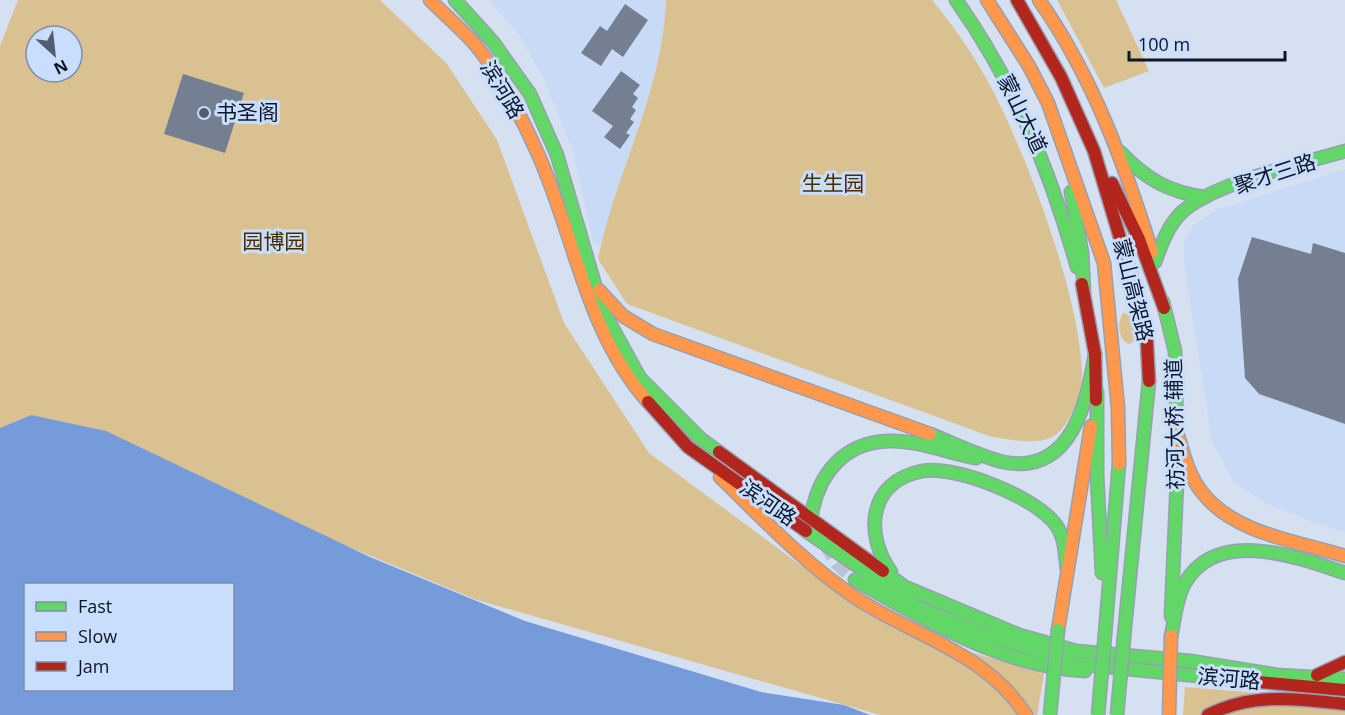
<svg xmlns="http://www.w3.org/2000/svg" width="1345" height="715" font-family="'Open Sans','Noto Sans SC',sans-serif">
<rect width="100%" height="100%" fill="#d5e0f1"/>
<g fill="#c9daf6">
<polygon points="489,0 666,0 665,30 653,81 600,247 593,242 574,154 543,77 520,36"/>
<polygon points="1345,169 1345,533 1273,507 1234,483 1212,441 1184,263 1184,241 1193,226 1216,210"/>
</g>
<g fill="#dac191" fill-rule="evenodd">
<path d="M18,0H380L447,64L497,140L564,323L649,453L799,564L895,629L1044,674L1037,715H880L477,600L31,415L0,428V46ZM36,36H72V72H36Z"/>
<path d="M666,0H932C959,32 983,69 1001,107C1033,174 1079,297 1082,371C1083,390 1070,426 1054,436C1038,446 1010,439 992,437L627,304L598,259C616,171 663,91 666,0Z"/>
<polygon points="1057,0 1116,0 1149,71 1104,88"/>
<path d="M1123,313L1131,314L1136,323L1137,339L1130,344L1126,343C1118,336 1117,322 1123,313Z"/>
<polygon points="1185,687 1345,700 1345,715 1183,715"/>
</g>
<path fill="#769bdb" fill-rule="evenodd" d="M31,415L106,431L370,557L525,621L761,692L844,705L870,715H0V428ZM26,584H232V690H26Z"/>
<g fill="#747f92">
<polygon points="625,4 648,20 623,57 612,49 601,66 581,53 600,26 607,31"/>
<polygon points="621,71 640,85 633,94 638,98 632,107 636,110 630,119 634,122 626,133 630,135 620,149 604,137 613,126 592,111"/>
<polygon points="183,74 244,93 225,153 164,134"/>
<polygon points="1252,237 1311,254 1313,243 1345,253 1345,424 1259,394 1245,378 1238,279"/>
</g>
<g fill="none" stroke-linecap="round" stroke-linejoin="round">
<polyline stroke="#b7c2d3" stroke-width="14" stroke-dasharray="14 7" stroke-linecap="butt" points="826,545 837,563 855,580"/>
<defs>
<g id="fast">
<polyline points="455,0 493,42 530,94 557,155 602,309 640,378 701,439 719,452"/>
<path d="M956,0C1014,82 1050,170 1077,267"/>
<path d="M1120,152C1146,179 1168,192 1205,197"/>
<polyline points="1071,192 1082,253 1084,292"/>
<path d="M1155,262C1161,245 1168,226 1181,213C1212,183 1302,164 1345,151"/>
<polyline points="1163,302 1175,351 1176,384 1177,481 1171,616"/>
<polyline points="1097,392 1097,475 1102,573"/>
<path d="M930,434C953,443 979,456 1003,462C1071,476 1087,403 1095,354"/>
<path d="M812,513C819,473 845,442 889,441C918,440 948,453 976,458"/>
<polyline points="806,531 916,606 987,635 1078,664 1249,681"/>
<polyline points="883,571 905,587 1019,635 1076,651 1190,661 1277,675 1345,679"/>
<path d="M891,572C864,534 868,482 922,471C955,465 1036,497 1056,525C1065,537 1065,555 1067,569"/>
<path d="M855,580C924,619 1003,667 1085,671"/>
<polyline points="1105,634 1119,464"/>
<path d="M1171,636C1175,619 1176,598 1185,583C1217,527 1297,557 1345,573"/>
<polyline points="1124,637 1149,381"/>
</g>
<g id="slow">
<path d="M430,0C444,14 459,27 473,42C496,68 523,120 537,152C575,235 585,331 648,402"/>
<polyline points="987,0 1029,66 1048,103 1104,263 1118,408 1119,464"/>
<path d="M1039,0C1093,77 1124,163 1152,252"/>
<polyline points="599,290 623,316 653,334 930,434"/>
<path d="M1177,432C1183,452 1188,474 1201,491C1233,534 1297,541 1345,556"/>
<path d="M720,477C763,519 805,564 856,598C914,636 987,653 1026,715"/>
<polyline points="1058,630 1091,426"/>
</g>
<g id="jam">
<polyline points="1017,0 1061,77 1094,151 1146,325 1149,381"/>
<polyline points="1112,183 1139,239 1164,308"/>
<polyline points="1082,284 1095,354 1096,400"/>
<polyline points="648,402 688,447 806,531"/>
<polyline points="719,452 883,571"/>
<polyline points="1317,675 1345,662"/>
<polyline points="1249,681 1345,690"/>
<path d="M1208,715C1252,692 1297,699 1345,704"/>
</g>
</defs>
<use href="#fast" stroke="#96a0b1" stroke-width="15"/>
<use href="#slow" stroke="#96a0b1" stroke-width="15"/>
<use href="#jam" stroke="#96a0b1" stroke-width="15"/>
<use href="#fast" stroke="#63d668" stroke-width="12"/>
<use href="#slow" stroke="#ff974d" stroke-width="12"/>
<use href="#jam" stroke="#b3261e" stroke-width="12"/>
<defs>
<g id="fast-bridge">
<polyline points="1050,715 1058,630"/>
<polyline points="1098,715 1105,634"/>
<polyline points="1117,715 1124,637"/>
</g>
<polyline id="slow-bridge" points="1169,715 1171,636"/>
</defs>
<use href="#fast-bridge" stroke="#96a0b1" stroke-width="15" stroke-linecap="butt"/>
<use href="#slow-bridge" stroke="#96a0b1" stroke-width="15" stroke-linecap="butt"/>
<use href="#fast-bridge" stroke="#63d668" stroke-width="12"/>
<use href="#slow-bridge" stroke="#ff974d" stroke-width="12"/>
</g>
<circle fill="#525d6f" stroke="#c9ddfd" stroke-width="2" cx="204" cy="113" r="6"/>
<g text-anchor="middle" stroke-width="6" stroke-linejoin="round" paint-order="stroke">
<g font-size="21" fill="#0b1629" stroke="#c9ddfd">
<text transform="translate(502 90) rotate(59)" y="7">滨河路</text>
<text transform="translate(1022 114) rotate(64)" y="7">蒙山大道</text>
<text transform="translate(1275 174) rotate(-18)" y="7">聚才三路</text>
<text transform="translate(1133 290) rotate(76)" y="7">蒙山高架路</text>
<text transform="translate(1175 424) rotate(-91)" y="7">祊河大桥 辅道</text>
<text transform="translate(768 503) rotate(35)" y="7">滨河路</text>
<text transform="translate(1229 679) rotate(5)" y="7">滨河路</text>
</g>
<g font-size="21" fill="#0b1629" stroke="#c9ddfd" text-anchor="start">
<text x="216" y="120">书圣阁</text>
</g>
<g font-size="21" fill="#442e00" stroke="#c9ddfd">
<text x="833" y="191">生生园</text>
<text x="274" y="249">园博园</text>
</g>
</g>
<rect x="24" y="583" width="210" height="108" fill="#c9ddfd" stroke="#7d8da8" stroke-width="1.5"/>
<rect x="36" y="602" width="30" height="9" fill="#63d668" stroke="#7d8da8" stroke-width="1.5"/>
<text x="78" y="613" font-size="18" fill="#0b1629">Fast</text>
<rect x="36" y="632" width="30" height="9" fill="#ff974d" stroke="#7d8da8" stroke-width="1.5"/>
<text x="78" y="643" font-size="18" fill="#0b1629">Slow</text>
<rect x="36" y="662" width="30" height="9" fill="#b3261e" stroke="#7d8da8" stroke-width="1.5"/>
<text x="78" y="673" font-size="18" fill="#0b1629">Jam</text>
<g transform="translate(54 54) rotate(153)"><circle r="28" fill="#c9ddfd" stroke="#7d8da8" stroke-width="1.5"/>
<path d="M0-4.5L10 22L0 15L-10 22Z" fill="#525d6f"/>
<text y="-9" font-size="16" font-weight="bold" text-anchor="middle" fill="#0b1629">N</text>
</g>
<path d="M1129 51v9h156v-9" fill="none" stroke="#0b1629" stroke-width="3"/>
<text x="1138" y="51" font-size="18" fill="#0b1629" stroke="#c9ddfd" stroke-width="4.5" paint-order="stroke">100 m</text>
</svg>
